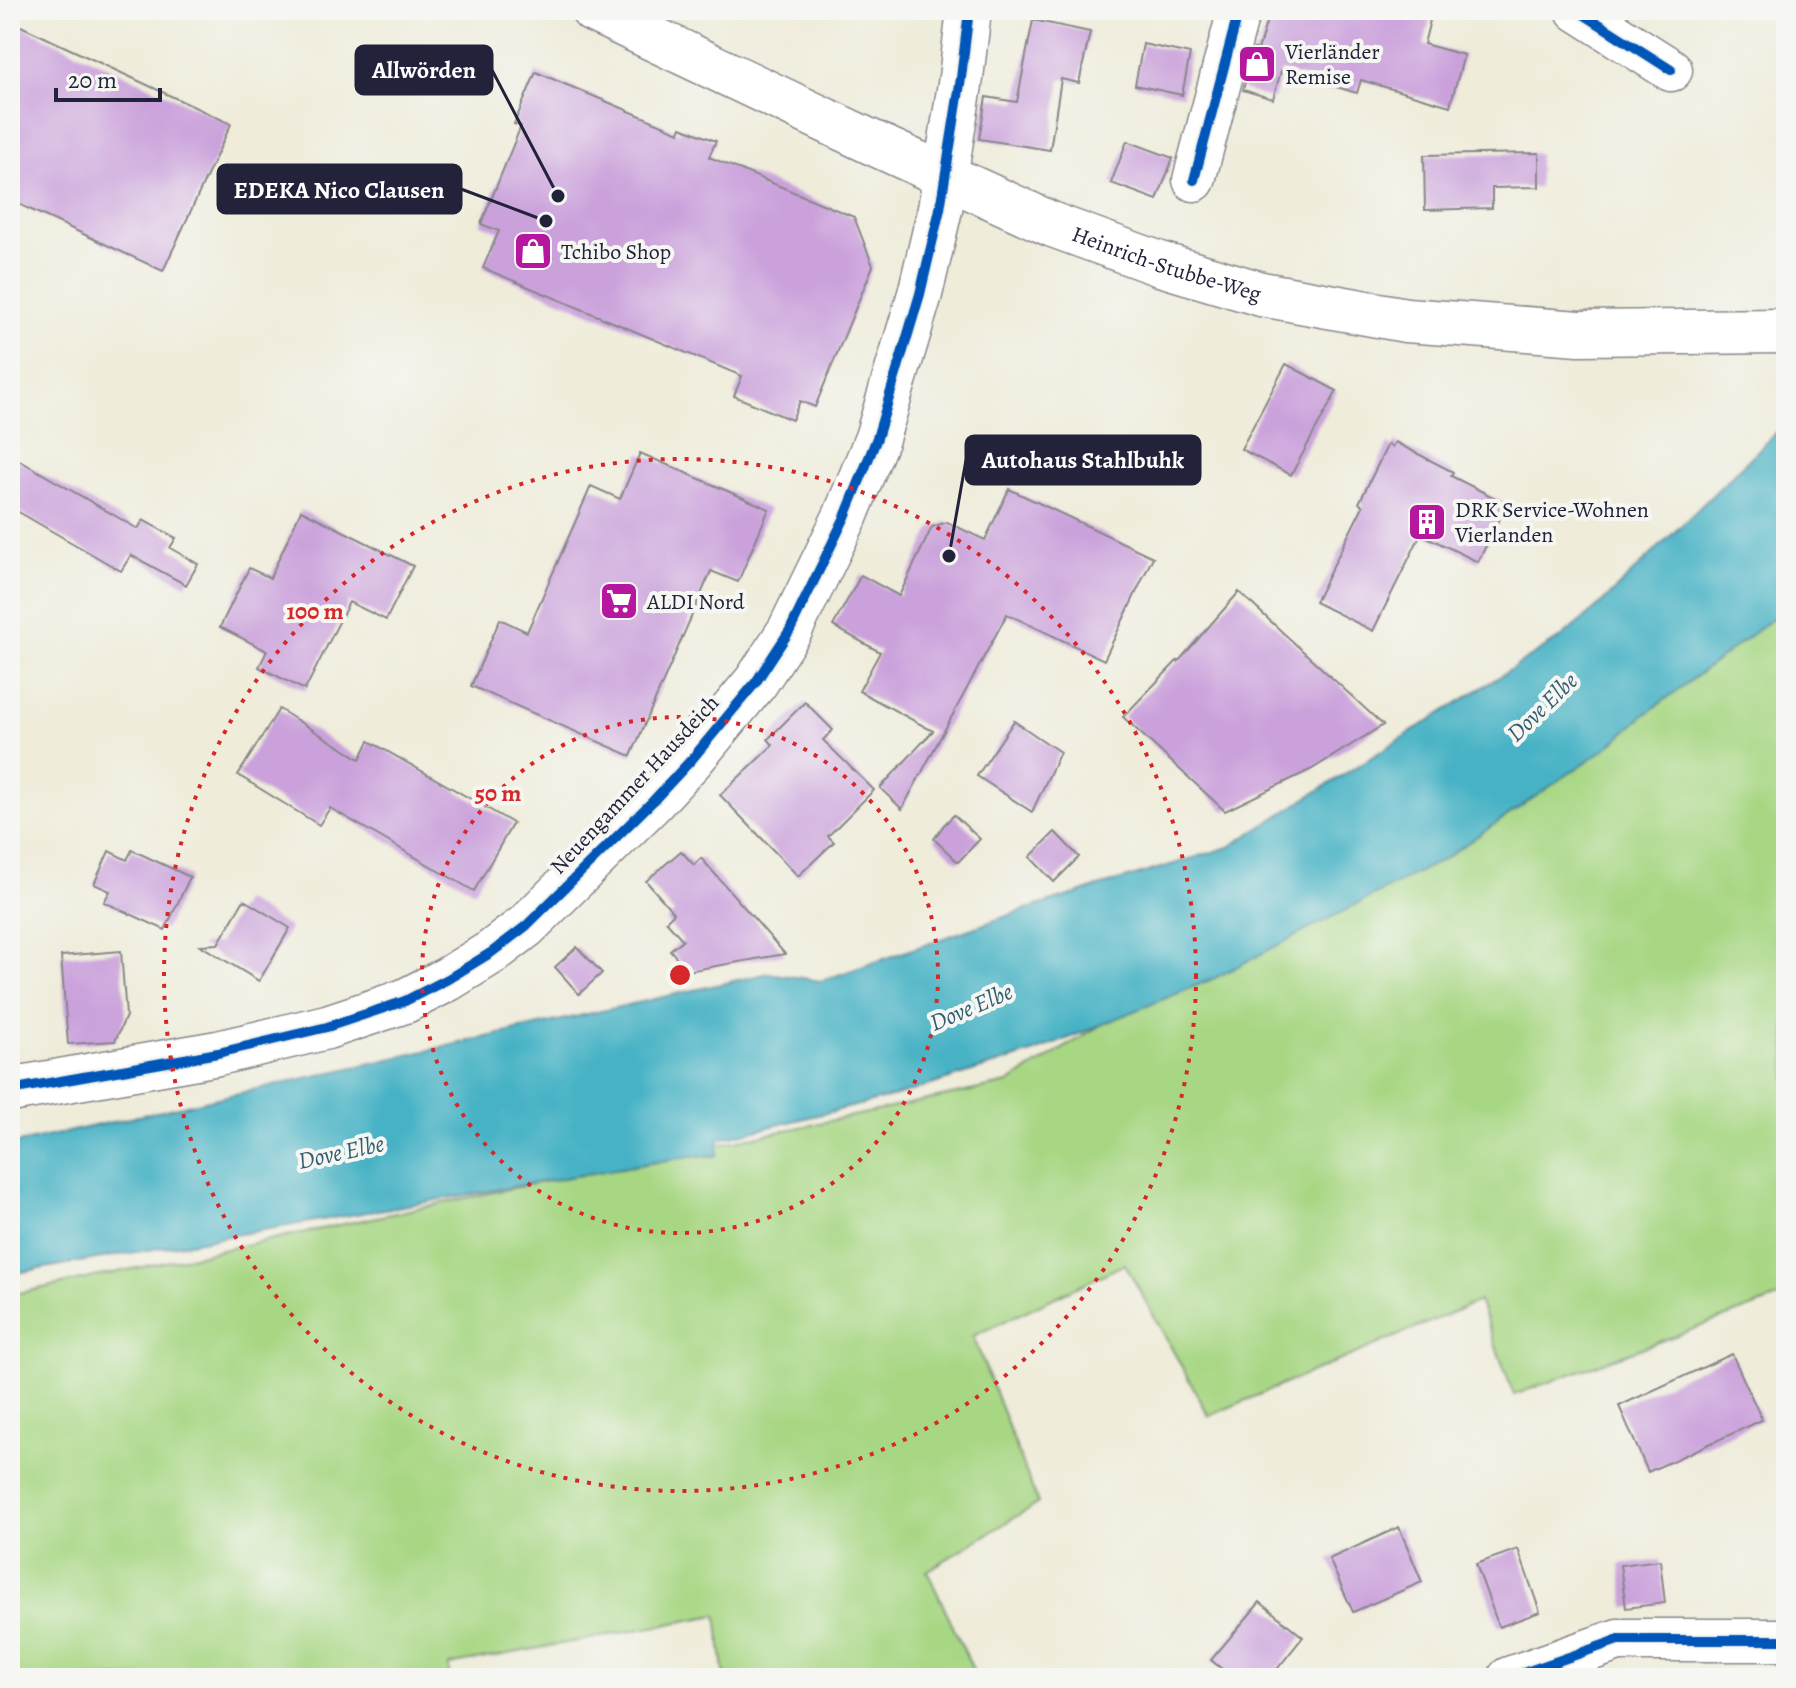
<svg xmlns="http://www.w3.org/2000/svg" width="1796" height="1688" font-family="Alegreya,serif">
<rect width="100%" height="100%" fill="#f6f6f2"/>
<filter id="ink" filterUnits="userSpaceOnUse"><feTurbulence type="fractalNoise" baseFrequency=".0125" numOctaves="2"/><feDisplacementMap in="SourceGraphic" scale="16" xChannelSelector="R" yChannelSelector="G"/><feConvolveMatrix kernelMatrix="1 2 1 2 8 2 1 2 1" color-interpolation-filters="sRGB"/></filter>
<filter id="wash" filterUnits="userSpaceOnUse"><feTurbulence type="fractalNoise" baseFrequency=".006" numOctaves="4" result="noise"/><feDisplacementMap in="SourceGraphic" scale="32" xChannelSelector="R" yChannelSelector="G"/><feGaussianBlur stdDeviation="1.8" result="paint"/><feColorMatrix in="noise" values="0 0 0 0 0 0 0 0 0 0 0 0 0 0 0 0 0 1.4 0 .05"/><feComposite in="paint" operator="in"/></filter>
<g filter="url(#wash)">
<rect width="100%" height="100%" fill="#efecda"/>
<polygon fill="#a8d784" stroke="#657c60" stroke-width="2" points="1786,597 1786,1295 1514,1395 1479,1301 1209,1416 1125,1264 973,1336 1038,1503 927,1571 977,1678 725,1678 717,1615 449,1665 449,1678 10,1678 10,1295 1008,1083"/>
<polygon fill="#47b2c5" stroke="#346a80" stroke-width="2" points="1786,423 1786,608 1784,610 1642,717 1608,747 1444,859 1215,978 1035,1052 896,1096 719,1139 717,1156 691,1156 10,1274 10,1145 769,973 821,981 1030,908 1229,847 1562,637 1601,604"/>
<g id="blocks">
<g fill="#caa1db">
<polygon points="1270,10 1396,10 1430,20 1424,44 1464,55 1450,106 1361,80 1357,93 1281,71 1273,99 1243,90 1254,49 1258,50"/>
<polygon points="1033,20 1090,32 1079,83 1061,79 1050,150 979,139 986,97 1017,102"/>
<polygon points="10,21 231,124 163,271 10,200"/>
<polygon points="1143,44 1190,54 1182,95 1135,85"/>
<polygon points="536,72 679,132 681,127 716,141 709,157 854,217 873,266 815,407 800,401 792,420 734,396 742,376 483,268 499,231 481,224 521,126 514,124"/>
<polygon points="1127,141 1173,158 1157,200 1111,183"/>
<polygon points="1539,153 1539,187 1492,188 1492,208 1425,210 1424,155"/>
<polygon points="1286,364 1337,391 1291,475 1241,449"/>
<polygon points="1395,442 1453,472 1451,476 1507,504 1478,562 1421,534 1373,631 1315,602 1363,506 1359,503 1388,444 1392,447"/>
<polygon points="640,453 769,509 738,582 711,571 631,756 471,686 500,619 527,632 591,486 620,499"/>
<polygon points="10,455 138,529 143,520 176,538 170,548 198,564 186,585 131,555 121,571 10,507"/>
<polygon points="1009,489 1153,557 1104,660 1007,614 902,809 880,788 933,731 859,691 880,652 833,626 861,575 899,596 932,527 947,522 985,540"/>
<polygon points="301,510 413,566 386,620 349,602 305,690 259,667 267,651 220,627 249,568 270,578"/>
<polygon points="1239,592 1383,725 1312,769 1225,811 1123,717 1177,661 1178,662"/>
<polygon points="805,702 833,730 823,740 874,790 828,836 834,842 798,876 720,795 773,745 768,739"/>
<polygon points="279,709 360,759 369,741 513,823 474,891 330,808 319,825 238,775"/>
<polygon points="1014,721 1060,752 1032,812 977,776"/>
<polygon points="954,815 980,839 958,862 934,839 944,825"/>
<polygon points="1055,832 1079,857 1054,882 1030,857"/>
<polygon points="132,850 190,877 165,930 104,902 110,891 94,884 109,851 127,860"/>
<polygon points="681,851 694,865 701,858 785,954 688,971 670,950 683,940 666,921 674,913 646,881"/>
<polygon points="244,900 290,928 259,981 200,945 218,944"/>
<polygon points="577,947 602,973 579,994 555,967"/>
<polygon points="121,951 126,1016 115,1041 68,1044 61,956"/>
<polygon points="1732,1354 1762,1420 1648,1472 1619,1406"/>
<polygon points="1399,1527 1422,1582 1353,1612 1329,1559"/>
<polygon points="1518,1549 1540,1612 1499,1627 1476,1564"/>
<polygon points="1660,1560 1665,1603 1626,1608 1620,1565"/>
<polygon points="1260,1602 1303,1637 1270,1678 1233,1678 1211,1660"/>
</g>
</g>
</g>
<g filter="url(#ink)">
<use href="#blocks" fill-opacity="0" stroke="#88878a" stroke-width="2"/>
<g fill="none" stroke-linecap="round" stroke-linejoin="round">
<defs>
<g id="street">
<polyline points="1577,10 1671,70"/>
<polyline points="1194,180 1239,10"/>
<polyline points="1509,1678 1618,1640 1786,1640"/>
</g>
<g id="secondary">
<path id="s1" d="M593,10L871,142L1053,225L1160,264L1261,294L1406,320L1579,333L1786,331"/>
<polyline points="10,1090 218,1053 327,1027 405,1001 448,979 492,952 526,926 653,801 692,759 756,682 790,630 845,517 877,438 920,294 940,209 961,78 969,10"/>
</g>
</defs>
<use href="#street" stroke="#88878a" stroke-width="45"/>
<use href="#secondary" stroke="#88878a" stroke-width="47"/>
<use href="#street" stroke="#fff" stroke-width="42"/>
<use href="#secondary" stroke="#fff" stroke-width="44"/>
<defs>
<g id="cycleway">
<polyline points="1577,10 1671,70"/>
<polyline points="1194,180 1239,10"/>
<polyline points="10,1090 218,1053 327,1027 405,1001 448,979 492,952 526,926 653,801 692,759 756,682 790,630 845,517 877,438 920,294 940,209 961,78 969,10"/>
<polyline points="1509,1678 1618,1640 1786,1640"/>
</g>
</defs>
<use href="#cycleway" stroke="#f6f6f2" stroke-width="15"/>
<use href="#cycleway" stroke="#0057b8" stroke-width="10"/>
</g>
</g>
<g fill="none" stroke="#d62828" stroke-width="4" stroke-dasharray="4 8">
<circle cx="680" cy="975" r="258"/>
<circle cx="680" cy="975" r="516"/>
</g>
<defs>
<symbol id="shop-square" viewBox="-11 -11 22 22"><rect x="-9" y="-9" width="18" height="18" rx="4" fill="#b5179e" stroke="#f6f6f2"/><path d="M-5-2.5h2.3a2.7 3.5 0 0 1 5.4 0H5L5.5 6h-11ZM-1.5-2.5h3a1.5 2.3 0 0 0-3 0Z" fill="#fff"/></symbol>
<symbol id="building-square" viewBox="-11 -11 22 22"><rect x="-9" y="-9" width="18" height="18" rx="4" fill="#b5179e" stroke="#f6f6f2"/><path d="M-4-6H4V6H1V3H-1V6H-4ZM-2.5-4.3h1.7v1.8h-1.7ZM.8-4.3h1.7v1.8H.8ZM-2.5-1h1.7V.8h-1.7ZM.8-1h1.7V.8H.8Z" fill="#fff"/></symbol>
<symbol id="supermarket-square" viewBox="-11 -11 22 22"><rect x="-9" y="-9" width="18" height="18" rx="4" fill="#b5179e" stroke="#f6f6f2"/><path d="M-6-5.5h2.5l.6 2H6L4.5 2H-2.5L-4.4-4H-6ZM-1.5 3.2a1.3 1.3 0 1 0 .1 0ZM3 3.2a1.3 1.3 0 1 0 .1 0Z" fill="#fff"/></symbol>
</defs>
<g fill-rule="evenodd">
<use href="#shop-square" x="1235" y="42" width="44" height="44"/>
<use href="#shop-square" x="511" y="229" width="44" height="44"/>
<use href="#building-square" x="1405" y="500" width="44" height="44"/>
<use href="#supermarket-square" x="597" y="579" width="44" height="44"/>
</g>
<g text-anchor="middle" stroke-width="8" stroke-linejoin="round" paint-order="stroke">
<g font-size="22" fill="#22223b" stroke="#f6f6f2" text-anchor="start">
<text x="1285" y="59">Vierländer<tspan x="1285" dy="25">Remise</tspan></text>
<text x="561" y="259">Tchibo Shop</text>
<text x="1455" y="517">DRK Service-Wohnen<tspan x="1455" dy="25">Vierlanden</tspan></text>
<text x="647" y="609">ALDI Nord</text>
</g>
<g font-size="22" fill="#22223b" stroke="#f6f6f2">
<text dy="8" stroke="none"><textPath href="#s1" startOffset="628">Heinrich-Stubbe-Weg</textPath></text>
<text transform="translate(634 784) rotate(-47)" y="8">Neuengammer Hausdeich</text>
</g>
<g font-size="24" font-style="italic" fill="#315c72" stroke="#f6f6f2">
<text transform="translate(1542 707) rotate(-44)" y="8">Dove Elbe</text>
<text transform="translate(971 1007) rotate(-23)" y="8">Dove Elbe</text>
<text transform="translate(341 1152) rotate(-12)" y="8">Dove Elbe</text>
</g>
</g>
<circle cx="680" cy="975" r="12" fill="#d62828" stroke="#f6f6f2" stroke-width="4"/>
<g font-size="24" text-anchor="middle" font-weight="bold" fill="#d62828" stroke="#f6f6f2" stroke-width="8" stroke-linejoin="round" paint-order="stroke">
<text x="315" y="619">100 m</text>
<text x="498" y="801">50 m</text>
</g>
<path fill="none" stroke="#22223b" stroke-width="3" d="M558 196L492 70M546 221L461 189M949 556L966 460"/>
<g fill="#22223b" stroke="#f6f6f2" stroke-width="3">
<circle cx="558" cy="196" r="8"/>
<circle cx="546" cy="221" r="8"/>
<circle cx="949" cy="556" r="8"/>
</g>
<g fill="#22223b" stroke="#22223b" stroke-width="3">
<rect x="356" y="46" width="136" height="48" rx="8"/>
<rect x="218" y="165" width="243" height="48" rx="8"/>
<rect x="966" y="436" width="234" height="48" rx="8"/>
</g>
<g font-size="24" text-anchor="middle" font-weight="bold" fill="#fff">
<text x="424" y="78">Allwörden</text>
<text x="339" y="198">EDEKA Nico Clausen</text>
<text x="1083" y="468">Autohaus Stahlbuhk</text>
</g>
<rect width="1796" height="1688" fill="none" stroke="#f6f6f2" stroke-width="40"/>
<path d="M56 88v12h104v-12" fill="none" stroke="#22223b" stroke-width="4"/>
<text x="68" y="88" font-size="24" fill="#22223b" stroke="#f6f6f2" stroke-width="6" paint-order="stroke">20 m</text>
</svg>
